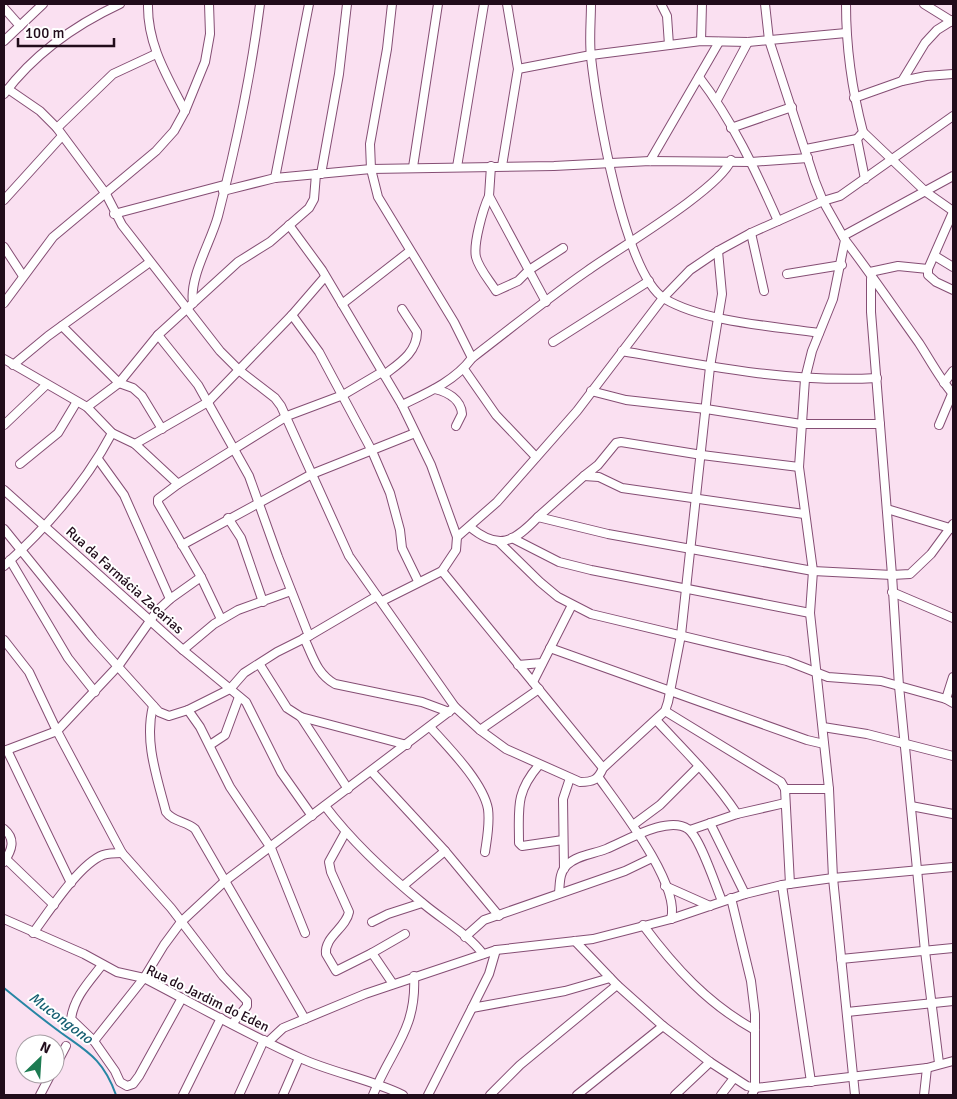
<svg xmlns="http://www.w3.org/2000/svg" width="957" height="1099" font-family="Signika,sans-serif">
<rect width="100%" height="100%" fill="#fae0f1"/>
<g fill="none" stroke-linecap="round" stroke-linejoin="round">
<path stroke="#2786a4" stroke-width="2" d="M4,988C20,1001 36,1014 52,1026C83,1050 102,1055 116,1095"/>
<defs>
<g id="minor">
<path d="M148,4C147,44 167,76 185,111"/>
<polyline points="392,4 387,49 370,144 371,169 378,197 454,322 472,358"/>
<path d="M591,4C591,21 589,39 591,57C596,104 624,275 665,299C704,322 773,326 819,333"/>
<polyline points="661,4 667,16 669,45"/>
<polyline points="765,4 769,40 815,181 823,201 845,240 833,299 812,351 805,379 799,467 813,571 810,613 829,789 833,878 855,1095"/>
<path d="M846,4C846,47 852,90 863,132L857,139L865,179"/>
<polyline points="924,4 953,22"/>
<polyline points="4,8 20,26"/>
<polyline points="4,41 43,4"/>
<polyline points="701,41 702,4"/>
<polyline points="518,69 591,55 701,41 748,42 846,33"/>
<path d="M699,77C732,120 756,171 778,221"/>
<polyline points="902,81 926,76 953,74"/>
<path d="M8,89L40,111L57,128L106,194L122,225L220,351L240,371L275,398L281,406L349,556L455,707L480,730L506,749L580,782C593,782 598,780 603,768L665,711L668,702L681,635L710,367L722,294L718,251"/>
<path d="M4,94C34,54 75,25 120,4"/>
<polyline points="854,98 902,81 925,43 937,30 953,20"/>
<polyline points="717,100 748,42"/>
<polyline points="57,128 113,74 156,54"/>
<polyline points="731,128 792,107"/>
<polyline points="863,132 926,192 953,211"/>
<polyline points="806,149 857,139"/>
<polyline points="650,161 719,42"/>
<polyline points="491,166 489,196 546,302"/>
<polyline points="502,166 518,69 507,4"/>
<polyline points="413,167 438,4"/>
<polyline points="457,167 484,4"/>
<polyline points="321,174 339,74 347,4"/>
<polyline points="275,178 309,4"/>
<polyline points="223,191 275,178 371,169 554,166 650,161 751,162 808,158"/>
<path d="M489,196C483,209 473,244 476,257C479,269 490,281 496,291L518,281L529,270L563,248"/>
<polyline points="4,200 62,136"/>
<polyline points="114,214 224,185"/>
<polyline points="289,225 322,270 402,405 431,465 457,537"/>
<polyline points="751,233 764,291"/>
<polyline points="843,236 953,176"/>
<path d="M845,240C871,274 894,308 919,343C930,360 940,379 953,394"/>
<polyline points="4,247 23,276"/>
<polyline points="935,256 953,267"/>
<polyline points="928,269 928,275 936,282 953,290"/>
<polyline points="870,272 898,266 928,269 953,212"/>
<polyline points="787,274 842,265"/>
<polyline points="871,279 871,312 892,575 899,686 925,951 939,1063"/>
<polyline points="4,303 53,237 156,151 174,131 185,111 205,62 210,34 209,4"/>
<path d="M193,303C189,277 211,242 218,216C236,146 251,76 260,4"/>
<polyline points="342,304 410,251"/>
<polyline points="292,315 319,352 372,451 390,493 400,530 402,548 418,581"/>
<polyline points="62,326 119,383 133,388 142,396 162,429"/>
<polyline points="158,335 198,385 249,476 278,557 309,636"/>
<polyline points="553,342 649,281"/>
<path d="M622,351C706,366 791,383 877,378"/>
<polyline points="4,359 87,407 112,433 135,444 178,484 287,416 343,395 382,372"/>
<polyline points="13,365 48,336 150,262"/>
<polyline points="464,369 496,415 536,457"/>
<path d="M384,375C398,364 417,353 417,332L402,309"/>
<polyline points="944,383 953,371"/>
<path d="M435,389C447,392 461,399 462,414L456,426"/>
<polyline points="591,391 626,400 706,409 801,424 880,424"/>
<path d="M402,405C427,393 455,381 472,358C510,329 548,298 587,271C616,250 720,189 731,160"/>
<polyline points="87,407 119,383 158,335 238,262 270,242 309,208 314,199 316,174"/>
<polyline points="4,425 46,385"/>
<polyline points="939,425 952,394"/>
<polyline points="135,444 208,402 292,315 324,278"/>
<polyline points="98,459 124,495 170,599"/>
<polyline points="20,464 58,433 76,403"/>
<polyline points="799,467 702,455 621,442 616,443 598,465 584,476 599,477 622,488 804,514"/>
<polyline points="178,484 158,499 158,503 201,577 221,619"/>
<polyline points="4,490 183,650 246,702 281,772 312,816"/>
<polyline points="887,509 953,529"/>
<polyline points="538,517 584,476"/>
<polyline points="228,518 241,538 263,602"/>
<path d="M470,527C499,551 514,542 538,517L608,534L813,571L892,575L910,574L931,554L953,524"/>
<polyline points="4,529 93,639 159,712 169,716 188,710 200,727 230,787 271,848 305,933"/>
<polyline points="512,538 559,562 591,570 810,613"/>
<polyline points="499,542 540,582 558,597 591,614 787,661 828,677 881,681 946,699 953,703"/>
<polyline points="182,545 312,474 415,433"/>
<polyline points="10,560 68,658 95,692"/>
<path d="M4,566C46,528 85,484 112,433"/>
<polyline points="442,571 603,768"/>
<polyline points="892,592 953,618"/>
<polyline points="382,601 442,571 456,550 457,537 497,502 577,411 663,298 690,270 718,251 751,233 823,201 840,196 953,116"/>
<path d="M304,638C313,656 316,673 335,684L422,702L449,712"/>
<polyline points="4,640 29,672 57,731 122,853 171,908 223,976 247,1001 247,1006 232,1024"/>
<polyline points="550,648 807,740 824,744"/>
<polyline points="183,650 214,624 238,610 291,591"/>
<polyline points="260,665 287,708 301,717 348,789"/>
<polyline points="518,665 542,663"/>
<polyline points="533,682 572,605"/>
<polyline points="946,699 953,677"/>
<path d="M153,706C144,742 157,777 166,812C173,822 186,821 195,829L305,1019"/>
<polyline points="188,710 230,689 244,673 277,652 309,636 377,596"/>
<polyline points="665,711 781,782 785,789 829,789"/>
<polyline points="301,717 407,745"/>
<path d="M656,720C684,750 714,779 737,814"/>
<path d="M430,727C448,747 483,782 488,809C490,824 487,838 485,852"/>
<polyline points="823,727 867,734 953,756"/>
<polyline points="480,730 539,689"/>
<polyline points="210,745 225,735 239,697"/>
<polyline points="7,750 71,883"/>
<polyline points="4,751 57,731 119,665 157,611 170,599 201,577"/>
<path d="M539,765C515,793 519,808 519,843L522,846L563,840"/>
<polyline points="372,772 445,851 499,916"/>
<path d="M599,778C619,806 681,885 671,919"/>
<polyline points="785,789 790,884"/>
<path d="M325,806C353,843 389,876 425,905C443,920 469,935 483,954"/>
<polyline points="911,806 953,814"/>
<polyline points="710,823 745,894"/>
<polyline points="633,825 660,805 699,766"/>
<path d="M4,829C16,839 12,850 4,862"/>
<polyline points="690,830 737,814 785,803"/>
<path d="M345,833L329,862L331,872L349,912C346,928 324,937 326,954L336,971L372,953L393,984"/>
<polyline points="6,859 54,905"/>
<polyline points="564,869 563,799 570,778"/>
<polyline points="782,885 811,1082"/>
<polyline points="403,886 445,851"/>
<polyline points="665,886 710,906"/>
<path d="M559,893C560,884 559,872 567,865C577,855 594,854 606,849C626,841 668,815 688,829C700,837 716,887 722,901"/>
<polyline points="731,898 751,981 755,1014 755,1088 752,1095"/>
<path d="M4,919L84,954L117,972L144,978C196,1005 247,1034 300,1058C333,1073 370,1079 403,1095"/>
<polyline points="372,922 388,914 422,903"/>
<path d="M643,925C675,968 708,1004 755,1030"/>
<path d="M33,933C48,913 79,864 103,855C109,853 115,853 122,853"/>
<polyline points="465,937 484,920 625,871 652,858"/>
<polyline points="575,941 617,985 663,1026 710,1062 747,1086 755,1088 927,1068 953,1061"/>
<polyline points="496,950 489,974 472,1008 565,991 610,978"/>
<polyline points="372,953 405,934"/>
<polyline points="841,959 953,948"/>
<path d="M102,965C89,982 74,997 71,1019L94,1041L115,1071L120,1082L127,1086L133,1084L139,1076L182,998"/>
<polyline points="847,1012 953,1001"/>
<polyline points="94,1041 144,978 164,945 181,922 225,881 455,707"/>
<polyline points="268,1042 283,1028 365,994 496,950 593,939 671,919 745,894 782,885 833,878 953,867"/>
<polyline points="55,1067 66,1046"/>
<polyline points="40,1095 51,1074"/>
<polyline points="183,1095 221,1018"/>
<polyline points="239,1095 264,1040"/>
<polyline points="283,1095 299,1058"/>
<path d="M373,1095C391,1049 417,1030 414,976"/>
<polyline points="428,1095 472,1008"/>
<polyline points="490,1095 520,1065 617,985"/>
<polyline points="577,1095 663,1026"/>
<polyline points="675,1095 710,1062"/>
<polyline points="721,1095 734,1078"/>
<polyline points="924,1095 927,1068"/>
</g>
</defs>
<use href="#minor" stroke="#854e74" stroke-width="10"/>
<use href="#minor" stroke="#fff" stroke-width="8"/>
</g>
<g text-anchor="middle" stroke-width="4" stroke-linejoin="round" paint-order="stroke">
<g font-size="14" fill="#210c1b" stroke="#fff">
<text transform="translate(125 580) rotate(42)" y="5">Rua da Farmácia Zacarias</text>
<text transform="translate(208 998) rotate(26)" y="5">Rua do Jardim do Eden</text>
</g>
<g font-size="15" font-style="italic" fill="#165f72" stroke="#fff">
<text transform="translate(61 1018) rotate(37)" y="5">Mucongono</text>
</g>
</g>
<rect width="957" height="1099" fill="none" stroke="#210c1b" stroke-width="10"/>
<g transform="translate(40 1059) rotate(25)"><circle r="24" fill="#ffffff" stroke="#a69ea4"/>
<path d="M0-4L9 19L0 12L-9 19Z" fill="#1d7b52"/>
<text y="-8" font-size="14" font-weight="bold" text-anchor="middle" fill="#210c1b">N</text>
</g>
<path d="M18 38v8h96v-8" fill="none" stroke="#210c1b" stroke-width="2.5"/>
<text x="25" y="38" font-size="15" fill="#210c1b" stroke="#ffffff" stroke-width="4" paint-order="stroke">100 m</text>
</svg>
